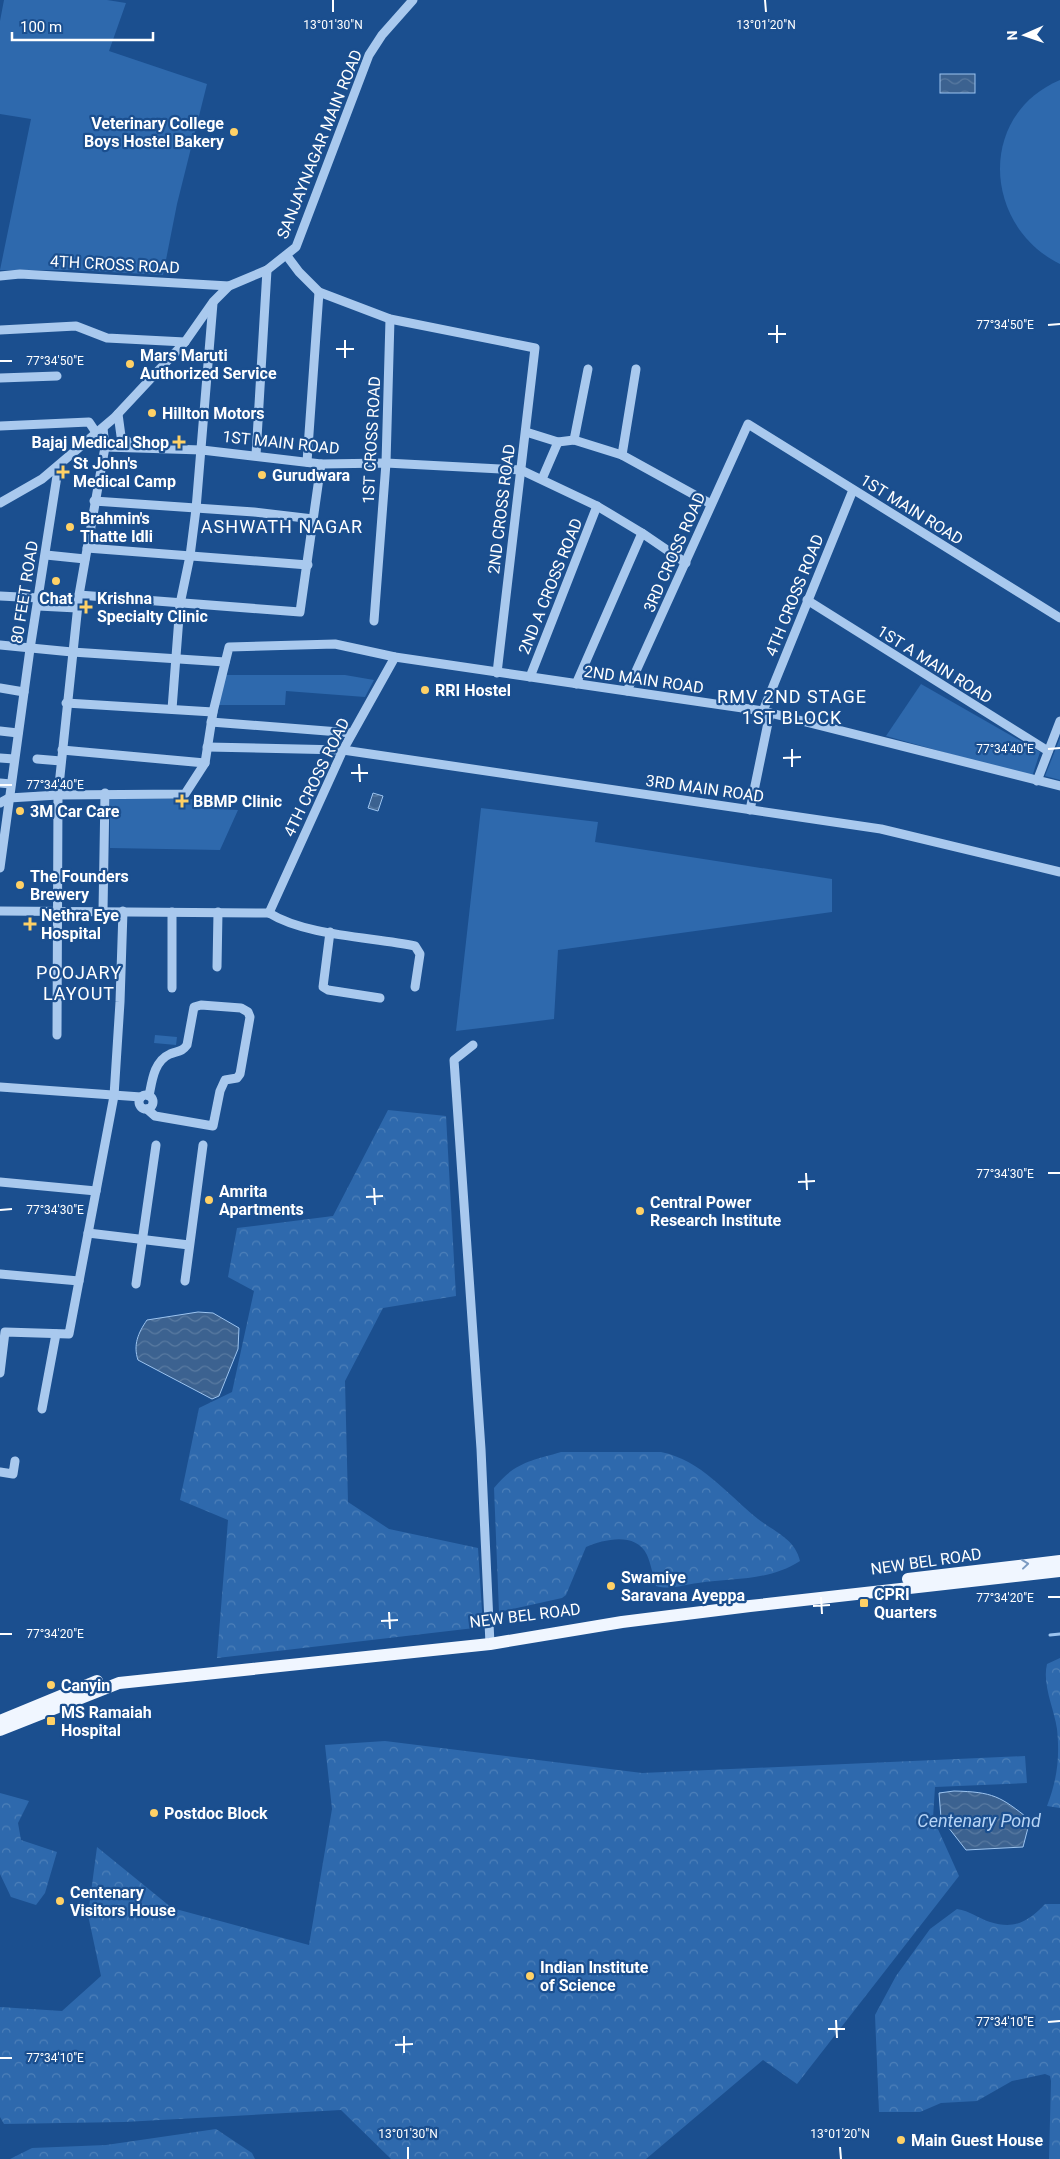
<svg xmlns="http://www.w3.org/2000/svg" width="1060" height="2159" font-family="Roboto,sans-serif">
<defs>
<pattern id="forest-crowns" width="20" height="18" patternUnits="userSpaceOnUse" patternTransform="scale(1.25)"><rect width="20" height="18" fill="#2e69ad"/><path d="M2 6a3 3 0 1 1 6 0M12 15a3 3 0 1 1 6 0" fill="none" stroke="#4d80b9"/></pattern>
<pattern id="water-waves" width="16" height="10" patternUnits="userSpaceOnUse" patternTransform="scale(1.25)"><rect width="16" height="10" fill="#3c6290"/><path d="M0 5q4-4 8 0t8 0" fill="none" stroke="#597aa1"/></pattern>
</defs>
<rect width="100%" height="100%" fill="#1b4f8f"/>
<g fill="#2e69ad">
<polygon points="4,0 107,0 126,3 109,51 207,84 177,204 163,275 74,270 0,270 31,119 0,114 0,21"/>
<path d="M1060,80V264C983,226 977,115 1060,80Z"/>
<polygon points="226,675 345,675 374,680 365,697 286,691 285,705 218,705"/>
<polygon points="921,684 1040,752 1032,777 886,736"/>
<polygon points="1060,738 1060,780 1045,776"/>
<polygon points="110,799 195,799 192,808 238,810 220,850 110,848"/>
<polygon points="481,808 598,822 595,842 832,879 832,912 558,950 554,1019 456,1031"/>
<polygon points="155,1035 177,1037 176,1045 154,1043"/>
</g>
<g fill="url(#forest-crowns)">
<polygon points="388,1110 446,1116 456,1296 383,1308 345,1381 348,1502 389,1529 478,1548 483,1627 217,1658 228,1520 180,1500 199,1408 232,1392 254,1291 228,1277 237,1228 333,1216"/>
<path d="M561,1452H661C701,1460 727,1494 758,1519C775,1532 795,1539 800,1561C769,1581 734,1578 698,1583C683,1585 671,1590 656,1586C653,1576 651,1564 647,1555C636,1532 605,1539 586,1547L566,1595L562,1598L499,1612L494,1488C515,1462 531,1461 561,1452Z"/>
<path d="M1060,1658V1808L1047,1806C1057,1780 1060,1758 1057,1729C1054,1708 1042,1685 1047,1664Z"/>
<polygon points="385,1741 642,1773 1025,1756 1027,1783 935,1787 933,1818 959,1876 797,2084 763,2060 646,2159 391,2159 341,2110 124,2122 4,2124 0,2117 0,2007 62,2011 101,1976 88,1915 97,1847 172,1908 309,1945 332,1809 325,1745"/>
<polygon points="0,1793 29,1801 18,1823 21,1840 57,1852 45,1893 36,1905 11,1897 0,1874"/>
<path d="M1045,1904H1060V2159H1049L1051,2081L1050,2076L1045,2074L1012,2081L977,2101L941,2103L920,2112H879L875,2015L896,1976L930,1929L957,1909C970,1911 978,1918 990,1922C1015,1930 1029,1921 1045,1904Z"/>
<polygon points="216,2129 252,2153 255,2159 10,2159 32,2148 106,2145"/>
</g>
<g fill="url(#water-waves)" stroke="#9cc4f0">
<rect x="940" y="74" width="35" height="19"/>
<polygon points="373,793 383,796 378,811 368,808"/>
<path d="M198,1312L213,1313L239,1328L238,1349L219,1396L212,1399L138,1360C133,1345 138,1333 147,1320Z"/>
<path d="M954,1791C993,1792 1000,1796 1030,1820L1023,1847L966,1850L941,1818L939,1793Z"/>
</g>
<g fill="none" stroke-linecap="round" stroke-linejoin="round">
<polyline stroke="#9cc4f0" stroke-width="3" points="1050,1635 1060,1634"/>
<g stroke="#a9c9ee" stroke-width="9">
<polyline points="287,256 299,272 319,292 390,319 535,348 497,673"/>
<polyline points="0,276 20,274 229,286"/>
<polyline points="0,330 76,326 107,338 185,342"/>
<polyline points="0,378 57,376"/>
<polyline points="118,414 121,436 135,447"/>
<polyline points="0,426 89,422 97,434"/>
<polyline points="526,432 558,442 574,440 622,455 711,504"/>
<polyline points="574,440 588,369"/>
<polyline points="105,447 202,450 321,464 386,463 521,470 597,506 642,533 686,563"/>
<polyline points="256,455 267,270"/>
<polyline points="622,455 636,369"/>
<polyline points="307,462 319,292"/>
<polyline points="542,479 558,442"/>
<polyline points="94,501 254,512 313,519"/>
<polyline points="0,503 42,479 114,418 185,342 213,302 229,286 267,270 296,247 369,55 382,35 413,0"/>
<polyline points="87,548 308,565"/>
<polyline points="46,555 85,559"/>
<polyline points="79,595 300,612 321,464"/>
<polyline points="0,596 39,598"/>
<polyline points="807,600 1048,751"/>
<polyline points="38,606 77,608"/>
<polyline points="374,621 386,463 390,319"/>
<polyline points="0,645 72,652 225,662"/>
<polyline points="530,677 597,506"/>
<polyline points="576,684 642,533"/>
<polyline points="0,688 24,692"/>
<polyline points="627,691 748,424 1060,618"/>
<polyline points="66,703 213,712"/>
<polyline points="172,709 180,604 190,556 196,509 213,303"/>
<polyline points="763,711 853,490"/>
<polyline points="211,722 352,733"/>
<polyline points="0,731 18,733"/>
<polyline points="207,747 343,750 881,829 1060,872"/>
<polyline points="62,750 205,763"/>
<polyline points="0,758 14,759"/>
<polyline points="37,759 61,761"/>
<polyline points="1037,781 1060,721"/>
<polyline points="0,783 11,784"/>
<polyline points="0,803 9,798 58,795 185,794 205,763 213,712 229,647 335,644 395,657 763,711 1060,786"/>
<polyline points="750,810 770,713"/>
<polyline points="0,868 30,649 57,476 55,470"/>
<polyline points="0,911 269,913"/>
<polyline points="103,911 105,793"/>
<polyline points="172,912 172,988"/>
<polyline points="269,913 343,750 395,657"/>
<path d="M269,913C306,936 372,937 415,946L420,954L415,987"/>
<polyline points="330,932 323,987 328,990 380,998"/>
<polyline points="217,967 218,912"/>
<polyline points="57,1035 58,795 79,595 105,447 103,428"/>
<polyline points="473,1045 454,1060 481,1449 490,1644"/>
<polyline points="0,1087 141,1097"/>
<circle cx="146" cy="1102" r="7"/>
<path d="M147,1109L155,1116L213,1126L220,1091L225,1080L237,1078L240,1074L250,1017L248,1012L241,1008L201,1005L194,1007L187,1045C182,1052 178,1051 170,1054C154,1061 152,1081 149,1096"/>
<polyline points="0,1182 96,1191"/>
<polyline points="88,1233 189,1245"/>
<polyline points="0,1274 79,1281"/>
<polyline points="185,1281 203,1145"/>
<polyline points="136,1284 156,1145"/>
<polyline points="0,1373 5,1332 69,1334 114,1096 120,1002 123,911"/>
<polyline points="42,1409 56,1334"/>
<polyline points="0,1472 13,1474 15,1461"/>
</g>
<g stroke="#f0f6ff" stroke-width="12">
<polyline points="908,1579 1060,1561"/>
<polyline points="0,1721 97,1681"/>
<polyline points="0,1730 119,1683 490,1644 622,1622 750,1606 1060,1571"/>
</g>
</g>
<defs><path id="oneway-chevron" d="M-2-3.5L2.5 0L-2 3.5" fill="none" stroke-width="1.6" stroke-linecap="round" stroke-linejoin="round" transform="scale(1.25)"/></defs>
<use stroke="#7b9ac1" href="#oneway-chevron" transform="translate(1025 1564) rotate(-6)"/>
<path fill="none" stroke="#fff" stroke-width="2" d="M333,0V12M765,0L766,12M777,325V343M1048,325L1060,324M768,334H786M345,340V358M336,349H354M0,361H12M792,749V767M1048,749L1060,748M783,758L801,757M359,764L360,782M351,773H368M0,785H12M806,1173L807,1190M1048,1173H1060M798,1182L815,1181M374,1188L375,1205M366,1197L383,1196M0,1210L12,1209M821,1597L822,1614M1048,1597H1060M813,1606L830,1605M389,1612L390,1629M381,1621L398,1620M0,1634H12M836,2020L837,2038M1048,2022L1060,2021M828,2029H845M404,2036V2053M395,2045L413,2044M0,2058H12M408,2147V2159M840,2147L841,2159"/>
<g fill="#ffd166" stroke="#1b4f8f" stroke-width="2">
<circle cx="234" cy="132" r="5"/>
<circle cx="130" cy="364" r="5"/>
<circle cx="152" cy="413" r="5"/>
<path d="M176.5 434.5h5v5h5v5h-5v5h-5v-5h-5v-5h5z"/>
<path d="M60.5 464.5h5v5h5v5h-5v5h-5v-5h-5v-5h5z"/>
<circle cx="262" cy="475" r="5"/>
<circle cx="70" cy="527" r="5"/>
<circle cx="56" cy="581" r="5"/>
<path d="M83.5 599.5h5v5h5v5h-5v5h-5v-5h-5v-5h5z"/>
<circle cx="425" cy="690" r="5"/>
<path d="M179.5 793.5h5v5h5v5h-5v5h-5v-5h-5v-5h5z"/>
<circle cx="20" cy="811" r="5"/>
<circle cx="20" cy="885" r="5"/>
<path d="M27.5 916.5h5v5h5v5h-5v5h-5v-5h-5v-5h5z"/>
<circle cx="209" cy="1200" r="5"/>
<circle cx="640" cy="1211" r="5"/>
<circle cx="611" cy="1586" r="5"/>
<rect x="859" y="1598" width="10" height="10" rx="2.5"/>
<circle cx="51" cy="1685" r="5"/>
<rect x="46" y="1716" width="10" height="10" rx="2.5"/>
<circle cx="154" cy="1813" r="5"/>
<circle cx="60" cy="1901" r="5"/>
<circle cx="530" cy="1976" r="5"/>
<circle cx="901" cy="2140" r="5"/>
</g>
<g text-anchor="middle" stroke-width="4.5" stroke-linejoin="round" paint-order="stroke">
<g font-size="16" font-weight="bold" fill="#fff" stroke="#1b4f8f" text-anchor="start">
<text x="224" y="129" text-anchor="end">Veterinary College<tspan x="224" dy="18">Boys Hostel Bakery</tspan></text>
<text x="140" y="361">Mars Maruti<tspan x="140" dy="18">Authorized Service</tspan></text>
<text x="162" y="419">Hillton Motors</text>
<text x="169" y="448" text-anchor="end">Bajaj Medical Shop</text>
<text x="73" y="469">St John's<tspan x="73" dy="18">Medical Camp</tspan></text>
<text x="272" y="481">Gurudwara</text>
<text x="80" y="524">Brahmin's<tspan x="80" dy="18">Thatte Idli</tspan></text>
<text x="56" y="604" text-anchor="middle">Chat</text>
<text x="97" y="604">Krishna<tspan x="97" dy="18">Specialty Clinic</tspan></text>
<text x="435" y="696">RRI Hostel</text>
<text x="193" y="807">BBMP Clinic</text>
<text x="30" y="817">3M Car Care</text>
<text x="30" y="882">The Founders<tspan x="30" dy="18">Brewery</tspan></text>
<text x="41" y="921">Nethra Eye<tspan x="41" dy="18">Hospital</tspan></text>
<text x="219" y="1197">Amrita<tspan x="219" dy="18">Apartments</tspan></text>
<text x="650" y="1208">Central Power<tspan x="650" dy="18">Research Institute</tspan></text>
<text x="621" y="1583">Swamiye<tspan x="621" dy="18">Saravana Ayeppa</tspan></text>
<text x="874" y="1600">CPRI<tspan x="874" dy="18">Quarters</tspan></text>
<text x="61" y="1691">Canyin</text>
<text x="61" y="1718">MS Ramaiah<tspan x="61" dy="18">Hospital</tspan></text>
<text x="164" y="1819">Postdoc Block</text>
<text x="70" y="1898">Centenary<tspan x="70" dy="18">Visitors House</tspan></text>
<text x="540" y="1973">Indian Institute<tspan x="540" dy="18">of Science</tspan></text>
<text x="911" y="2146">Main Guest House</text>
</g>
<g font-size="16" fill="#fff" stroke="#1b4f8f">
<text transform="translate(319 144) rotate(-68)" y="6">SANJAYNAGAR MAIN ROAD</text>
<text transform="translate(115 264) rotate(3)" y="6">4TH CROSS ROAD</text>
<text transform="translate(371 440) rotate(-87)" y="6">1ST CROSS ROAD</text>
<text transform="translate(281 442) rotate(6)" y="6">1ST MAIN ROAD</text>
<text transform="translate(501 509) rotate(-83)" y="6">2ND CROSS ROAD</text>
<text transform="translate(912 509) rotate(32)" y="6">1ST MAIN ROAD</text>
<text transform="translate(674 552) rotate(-66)" y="6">3RD CROSS ROAD</text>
<text transform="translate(550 586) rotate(-68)" y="6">2ND A CROSS ROAD</text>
<text transform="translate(24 592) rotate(-81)" y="6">80 FEET ROAD</text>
<text transform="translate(794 595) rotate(-68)" y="6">4TH CROSS ROAD</text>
<text transform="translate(935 664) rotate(32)" y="6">1ST A MAIN ROAD</text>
<text transform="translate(644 679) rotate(8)" y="6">2ND MAIN ROAD</text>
<text transform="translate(316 777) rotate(-64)" y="6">4TH CROSS ROAD</text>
<text transform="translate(705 788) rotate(8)" y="6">3RD MAIN ROAD</text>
<text transform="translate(926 1561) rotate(-8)" y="6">NEW BEL ROAD</text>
<text transform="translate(525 1615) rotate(-7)" y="6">NEW BEL ROAD</text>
</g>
<g font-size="18" letter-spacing="1" fill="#fff" stroke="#1b4f8f">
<text x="282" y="533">ASHWATH NAGAR</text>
<text x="792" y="703">RMV 2ND STAGE<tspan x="792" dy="21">1ST BLOCK</tspan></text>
<text x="79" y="979">POOJARY<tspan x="79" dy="21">LAYOUT</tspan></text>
</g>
<g font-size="18" font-style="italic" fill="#b5d3f5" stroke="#1b4f8f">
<text x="979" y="1827">Centenary Pond</text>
</g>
</g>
<g font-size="12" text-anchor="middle" fill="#fff" stroke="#1b4f8f" stroke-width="4.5" stroke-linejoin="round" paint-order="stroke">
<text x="333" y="29">13°01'30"N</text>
<text x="766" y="29">13°01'20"N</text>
<text x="1005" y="329">77°34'50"E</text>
<text x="55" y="365">77°34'50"E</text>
<text x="1005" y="753">77°34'40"E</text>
<text x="55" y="789">77°34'40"E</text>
<text x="1005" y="1178">77°34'30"E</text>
<text x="55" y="1214">77°34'30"E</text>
<text x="1005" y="1602">77°34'20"E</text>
<text x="55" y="1638">77°34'20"E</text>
<text x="1005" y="2026">77°34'10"E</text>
<text x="55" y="2062">77°34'10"E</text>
<text x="408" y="2138">13°01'30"N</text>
<text x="840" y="2138">13°01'20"N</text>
</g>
<g transform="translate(1025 35) rotate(268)" stroke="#1b4f8f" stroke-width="4" paint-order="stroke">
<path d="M0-4L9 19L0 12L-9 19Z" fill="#ffffff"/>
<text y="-8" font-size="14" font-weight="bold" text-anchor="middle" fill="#ffffff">N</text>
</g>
<path d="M12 32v8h141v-8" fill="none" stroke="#ffffff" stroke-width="2.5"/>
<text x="20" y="32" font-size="15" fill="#ffffff" stroke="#1b4f8f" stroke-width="4" paint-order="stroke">100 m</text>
</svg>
